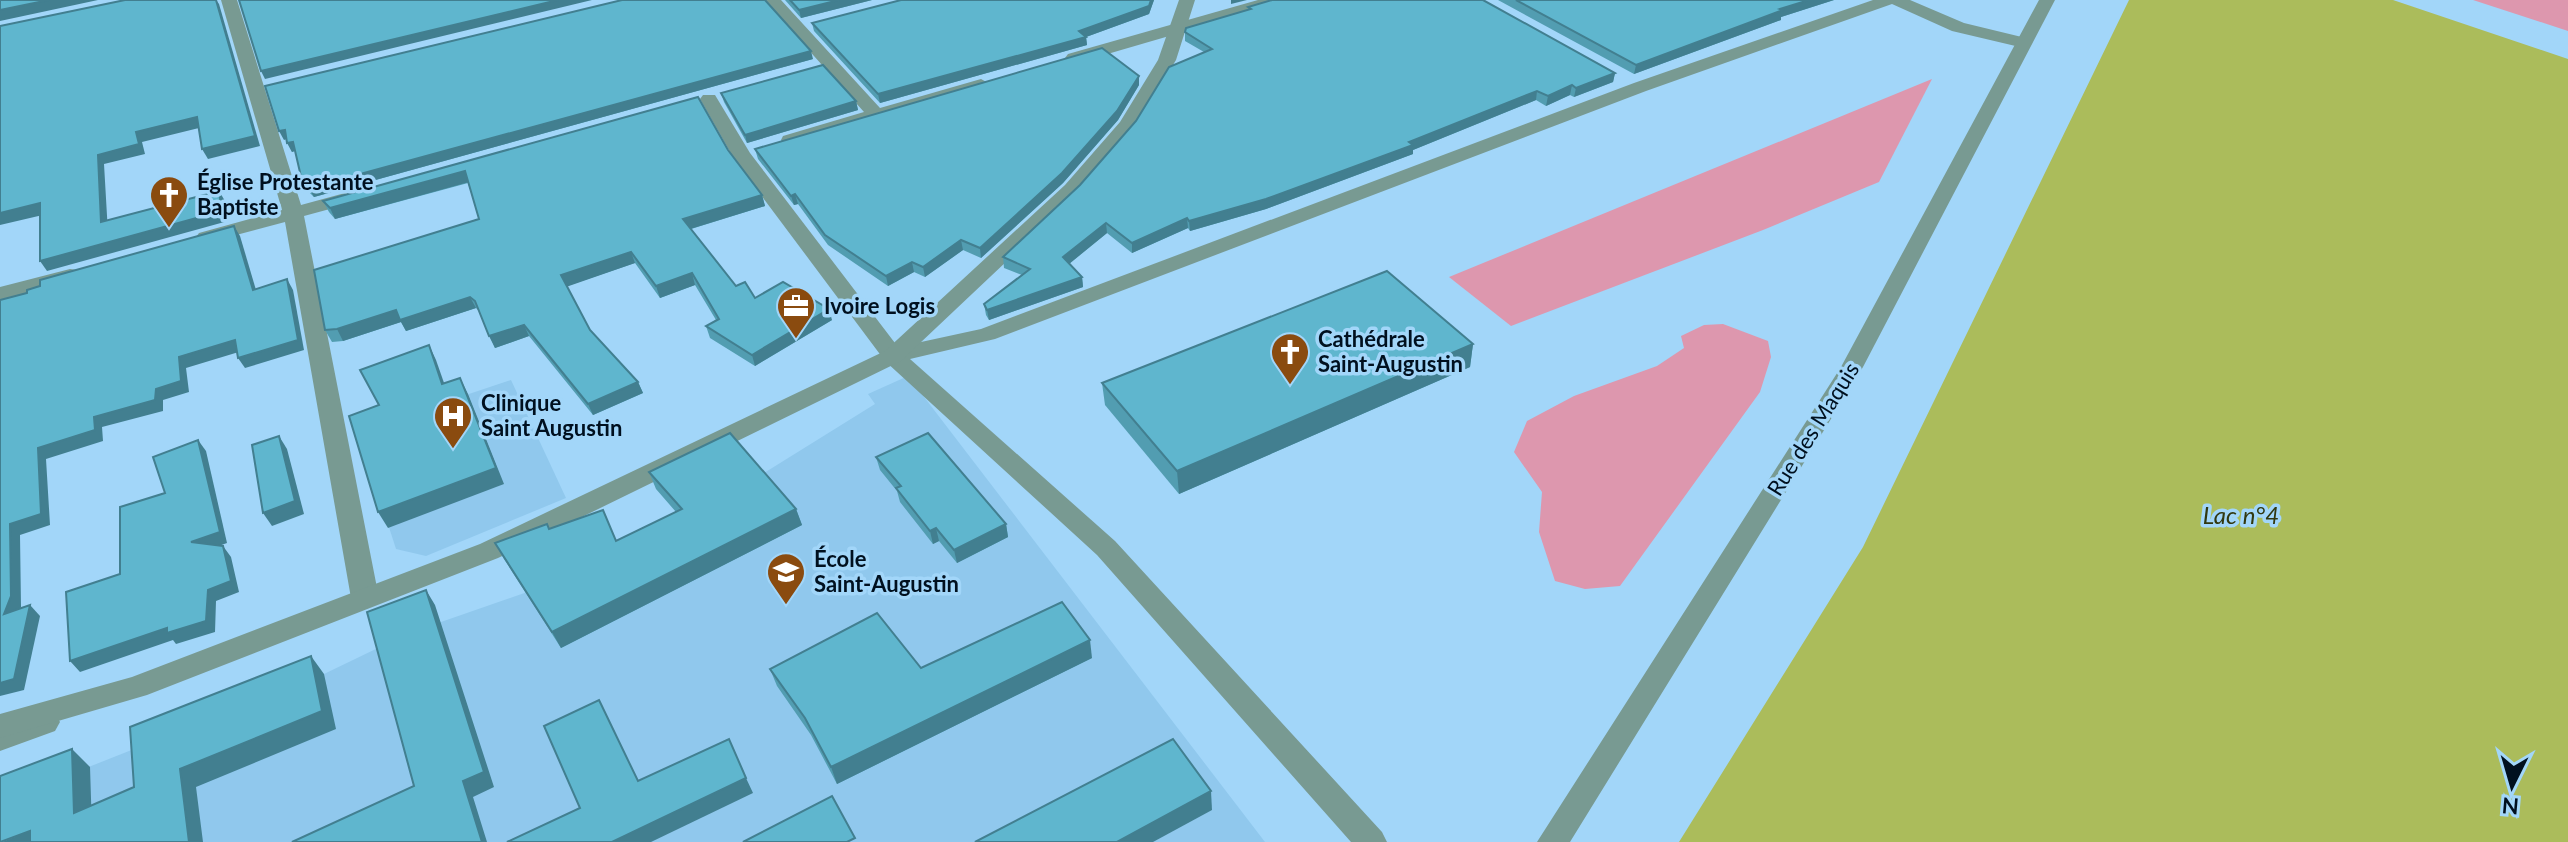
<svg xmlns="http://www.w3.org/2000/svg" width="2568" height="842" font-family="Lato,sans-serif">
<rect width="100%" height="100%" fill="#a2d6f9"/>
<g fill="#90c8ed">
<polygon points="908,376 1265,842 0,842 0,802 324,674 382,646 441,622 533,590 759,476 875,404 868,394"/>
<polygon points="511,380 566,498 426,556 396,549 358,431"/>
</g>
<g fill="#dd97ae">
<polygon points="2473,0 2568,0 2568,31"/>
<polygon points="1932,79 1879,182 1763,230 1511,326 1449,277"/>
<polygon points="1723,324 1768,341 1771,357 1760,392 1620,586 1585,589 1555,581 1539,532 1542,492 1514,452 1527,421 1574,396 1657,366 1684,348 1681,336 1704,325"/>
</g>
<polygon fill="#abbc5b" points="2129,0 2393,0 2568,59 2568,842 1679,842 1863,547"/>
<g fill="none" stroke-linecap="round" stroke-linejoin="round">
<g fill="#789a92" fill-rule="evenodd">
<polygon points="221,0 237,0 301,205 356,190 366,196 363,200 304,216 379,598 375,605 365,608 355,605 351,598 285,222 206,243 196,237 199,233 282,210"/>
<polygon points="764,0 781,0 880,108 981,79 990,84 987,88 797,144 783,144 781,140 783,136 864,112"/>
<polygon points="1258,0 1284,0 1282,3 1080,62 1068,62 1065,58 1068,54"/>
<polygon points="1873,0 1910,0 1964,23 2030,39 2032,43 2024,48 1952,31 1892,4 1646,91 995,339 910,359 1115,541 1382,832 1387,842 1351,842 1097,555 885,361 734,159 700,99 703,95 715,95 750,153 898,347 981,329 1634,83"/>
<polygon points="70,269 78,270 81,275 78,280 0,301 0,287"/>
<polygon points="45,710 55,713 60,722 55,731 0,751 0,726"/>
</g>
<g fill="#789a92" fill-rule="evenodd">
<polygon points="1179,0 1195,0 1176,60 1134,129 1079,193 901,361 498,558 147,695 0,738 0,714 132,677 480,544 885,351 1065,185 1120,122 1158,60"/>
<polygon points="2039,0 2055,0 1863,367 1570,842 1537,842 1841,367"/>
</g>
</g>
<g fill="#529db1">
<polygon points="622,0 813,59 314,197 307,190 302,181 295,151 292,152 286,139 284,140"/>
<polygon points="785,0 872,0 801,18"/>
<polygon points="901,0 1154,0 1149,14 1086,37 1087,45 880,103 814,31 812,23"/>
<polygon points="1498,0 1834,0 1781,17 1781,20 1634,74"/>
<polygon points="1248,7 1615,73 1613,82 1574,97 1570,95 1546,106 1536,100 1413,150 1413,154 1266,209 1190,231 1188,228 1132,253 1107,233 1069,264 1082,277 1083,287 989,320 986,315 984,304 1022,275 1004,268 1003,257 1080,185 1204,52 1185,41 1185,32 1248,9"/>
<polygon points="1139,76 1139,85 1118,120 1063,183 981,258 963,250 925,277 914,272 888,286 828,245 798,204 794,205 758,159 755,149"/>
<polygon points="721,93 856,101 858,110 747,143 724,102"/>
<polygon points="698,97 728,150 762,195 765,206 691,229 736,286 755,298 832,320 755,366 710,338 706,326 716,320 695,285 660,298 635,263 567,286 590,330 638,382 643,393 593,415 529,336 495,348 479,311 476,308 406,331 401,322 343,341 332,342 325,330 479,219 468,183 335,219 329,212 323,201"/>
<polygon points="1473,344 1470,367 1179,494 1105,405 1102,383"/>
<polygon points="876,457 1006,524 1008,537 957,563 939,541 933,544 900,502 897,491 880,470"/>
<polygon points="649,472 796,509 802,525 561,648 504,559 495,543 550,529 616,541 676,512 656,489"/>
<polygon points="1092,658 837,784 811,735 777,686 770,669 921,668"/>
</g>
<g fill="#427f90">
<polygon points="49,0 98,0 0,21 0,10"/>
<polygon points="216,0 219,4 260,146 208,159 202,149"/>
<polygon points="558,0 592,0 265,79 261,71"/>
<polygon points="839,0 872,0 801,18 799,10"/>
<polygon points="1151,0 1154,0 1149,14 1086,37 1087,45 880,103 878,94 1079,31"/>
<polygon points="1231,0 1247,0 1231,4"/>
<polygon points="1809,0 1834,0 1781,17 1781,20 1634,74 1636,65 1780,9"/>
<polygon points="811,51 813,59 314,197 309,188"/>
<polygon points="1615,73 1613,82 1574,97 1576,88"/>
<polygon points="1139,76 1139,85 1118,120 1063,183 981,258 980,248"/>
<polygon points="1572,85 1570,95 1546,106 1548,96"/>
<polygon points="1537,91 1536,100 1413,150 1413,154 1266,209 1190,231 1189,221 1409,142"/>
<polygon points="856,101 858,110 747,143 745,135"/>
<polygon points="197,117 203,127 142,142 145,154 104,164 108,233 101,222 98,155 136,132"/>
<polygon points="285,130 289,138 284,140 279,131"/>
<polygon points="293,142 297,150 292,152 287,143"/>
<polygon points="465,171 469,182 335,219 330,208"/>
<polygon points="219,191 225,201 228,221 47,271 40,261"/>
<polygon points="795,194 798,204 794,205 791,196"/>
<polygon points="762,195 765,206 687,230 683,219"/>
<polygon points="40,203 47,214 0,225 0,213"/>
<polygon points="1187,218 1188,228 1132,253 1132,243"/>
<polygon points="1106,223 1107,233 1064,268 1063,257"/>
<polygon points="234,226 240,236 259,300 253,290"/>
<polygon points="961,240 963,250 925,277 923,267"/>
<polygon points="631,252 635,263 566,287 561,275"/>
<polygon points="912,262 914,272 888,286 886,276"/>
<polygon points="692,273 695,285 660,298 656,286"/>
<polygon points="1082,277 1083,287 989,320 987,310"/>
<polygon points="287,279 293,290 304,350 245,368 238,358"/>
<polygon points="470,297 476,308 406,331 401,322 343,341 337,329 396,310"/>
<polygon points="829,309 832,320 755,366 752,355"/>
<polygon points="524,325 529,336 495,348 489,336"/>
<polygon points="235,340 242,351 186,368 189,392 163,400 163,411 102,427 103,441 46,459 50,525 20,535 21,607 14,625 4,614 10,524 38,448 94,417 156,389 179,357"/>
<polygon points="1473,344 1470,367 1179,494 1177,471"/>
<polygon points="429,345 436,360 450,400 442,384"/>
<polygon points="460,378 468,394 504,484 388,528 378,512"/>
<polygon points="638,382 643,393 593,415 588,404"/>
<polygon points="279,436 287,449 304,514 272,526 263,513"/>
<polygon points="198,440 206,451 227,543 199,553 191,542"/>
<polygon points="796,509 802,525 561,648 552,632"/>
<polygon points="1006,524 1008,537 957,563 954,550"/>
<polygon points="936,528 939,541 933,544 930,531"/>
<polygon points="223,546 231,557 239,592 216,601 215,632 176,644 173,640 80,672 70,661 208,590"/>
<polygon points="426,590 435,605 494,787 473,797 487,842 482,842 463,781"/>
<polygon points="30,605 40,616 24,690 0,696 0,683"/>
<polygon points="1090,640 1092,658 837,784 831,767"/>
<polygon points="311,656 324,674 336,729 196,787 203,842 189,842 180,769"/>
<polygon points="72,749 90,767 92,831 74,813"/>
<polygon points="746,778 753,793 651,842 612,842"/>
<polygon points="1211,791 1212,810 1153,842 1117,842"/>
<polygon points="30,831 42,842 2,842"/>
</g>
<g fill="#5fb6ce" stroke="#427f90" stroke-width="2">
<polygon points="0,0 49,0 0,10"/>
<polygon points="125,0 216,0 255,136 202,149 197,117 136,132 139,144 98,155 101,222 219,191 222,211 40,261 40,203 0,213 0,26"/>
<polygon points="239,0 558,0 261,71"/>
<polygon points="622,0 765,0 811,51 309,188 302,181 293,142 287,143 285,130 279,131 265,86"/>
<polygon points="790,0 839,0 799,10"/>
<polygon points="901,0 1151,0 1149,6 1079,31 1086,37 878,94 812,23"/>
<polygon points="1272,0 1483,0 1615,73 1576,88 1572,85 1548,96 1537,91 1409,142 1413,145 1266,199 1189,221 1187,218 1132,243 1106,223 1063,257 1082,277 987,310 984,304 1030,269 1003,257 1080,185 1136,121 1169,67 1212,49 1185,32 1186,28 1251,9 1248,7"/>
<polygon points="1516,0 1809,0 1780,9 1783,10 1636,65"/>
<polygon points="1102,48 1139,76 1117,111 1062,173 980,248 961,240 923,267 912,262 886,276 825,235 795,194 791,196 755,149"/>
<polygon points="823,65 856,101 745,135 721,93"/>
<polygon points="698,97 728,150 762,195 683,219 736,286 745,282 755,298 783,282 829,309 752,355 706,326 719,319 692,273 656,286 631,252 561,275 590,330 638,382 588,404 524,325 489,336 475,301 470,297 400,320 396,310 337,329 325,330 314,270 479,219 465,171 330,208 323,201"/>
<polygon points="234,226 253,290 287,279 298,340 238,358 235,340 179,357 181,381 156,389 155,400 94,417 95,430 38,448 41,514 10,524 11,596 4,614 30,605 14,679 0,683 0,300 27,293 27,290 40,286 40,280"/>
<polygon points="1387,271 1473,344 1177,471 1102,383"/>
<polygon points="429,345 442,384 460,378 496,468 378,512 349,416 379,405 360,370"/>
<polygon points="730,433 796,509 552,632 495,543 547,524 549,529 603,510 616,541 682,509 649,472"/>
<polygon points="928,433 1006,524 954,550 936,528 930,531 896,488 901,486 876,457"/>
<polygon points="279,436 295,501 263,513 252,445"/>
<polygon points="198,440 220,532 191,542 223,546 231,581 208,590 206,621 167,633 167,628 70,661 66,592 120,574 120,507 165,493 153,457"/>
<polygon points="426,590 484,772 463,781 482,842 292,842 414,786 367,612"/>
<polygon points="1062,602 1090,640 831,767 805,718 770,669 877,613 921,668"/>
<polygon points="311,656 322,711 180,769 189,842 30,842 30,831 0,842 0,776 72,749 74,813 134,787 130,727"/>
<polygon points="599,700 638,781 729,739 746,778 612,842 507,842 580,808 544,726"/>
<polygon points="1173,739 1211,791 1117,842 975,842"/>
<polygon points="832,796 855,838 847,842 743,842"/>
</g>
<defs>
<symbol id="church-pin" viewBox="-11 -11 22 30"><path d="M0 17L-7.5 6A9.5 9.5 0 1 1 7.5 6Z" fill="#8a4b0f" stroke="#a2d6f9"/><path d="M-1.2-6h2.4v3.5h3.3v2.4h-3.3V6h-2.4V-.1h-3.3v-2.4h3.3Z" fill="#fff"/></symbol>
<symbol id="office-pin" viewBox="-11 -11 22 30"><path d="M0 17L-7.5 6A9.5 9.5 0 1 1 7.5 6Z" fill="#8a4b0f" stroke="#a2d6f9"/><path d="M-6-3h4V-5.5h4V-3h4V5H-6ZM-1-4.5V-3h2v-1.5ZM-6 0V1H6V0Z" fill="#fff"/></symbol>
<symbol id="hospital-pin" viewBox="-11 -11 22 30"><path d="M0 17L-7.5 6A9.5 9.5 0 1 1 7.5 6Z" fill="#8a4b0f" stroke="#a2d6f9"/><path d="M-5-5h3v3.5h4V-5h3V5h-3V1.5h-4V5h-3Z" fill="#fff"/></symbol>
<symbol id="school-pin" viewBox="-11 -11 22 30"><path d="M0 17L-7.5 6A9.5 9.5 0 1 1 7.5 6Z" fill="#8a4b0f" stroke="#a2d6f9"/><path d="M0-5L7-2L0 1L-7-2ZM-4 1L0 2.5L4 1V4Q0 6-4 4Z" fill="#fff"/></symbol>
</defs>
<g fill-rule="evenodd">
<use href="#church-pin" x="147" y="173" width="44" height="60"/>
<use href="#office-pin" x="774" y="284" width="44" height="60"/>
<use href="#church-pin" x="1268" y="330" width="44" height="60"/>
<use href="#hospital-pin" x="431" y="394" width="44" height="60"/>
<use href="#school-pin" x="764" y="550" width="44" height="60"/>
</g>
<g text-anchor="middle" stroke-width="7" stroke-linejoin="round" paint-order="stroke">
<g font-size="22" font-weight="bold" fill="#00101f" stroke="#a2d6f9" text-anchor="start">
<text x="197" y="190">Église Protestante<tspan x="197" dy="25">Baptiste</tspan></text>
<text x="824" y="314">Ivoire Logis</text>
<text x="1318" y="347">Cathédrale<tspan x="1318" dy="25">Saint-Augustin</tspan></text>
<text x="481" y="411">Clinique<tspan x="481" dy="25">Saint Augustin</tspan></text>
<text x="814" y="567">École<tspan x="814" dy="25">Saint-Augustin</tspan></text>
</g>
<g font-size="22" fill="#00101f" stroke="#a2d6f9">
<text transform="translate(1813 429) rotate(-58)" y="8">Rue des Maquis</text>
</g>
<g font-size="24" font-style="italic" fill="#31380f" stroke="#a2d6f9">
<text x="2241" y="524">Lac n°4</text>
</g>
</g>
<g transform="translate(2512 786) rotate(185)" stroke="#a2d6f9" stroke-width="6" paint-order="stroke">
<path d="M0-6L14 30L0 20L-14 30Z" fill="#00101f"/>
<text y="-12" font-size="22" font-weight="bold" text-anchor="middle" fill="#00101f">N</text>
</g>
</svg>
